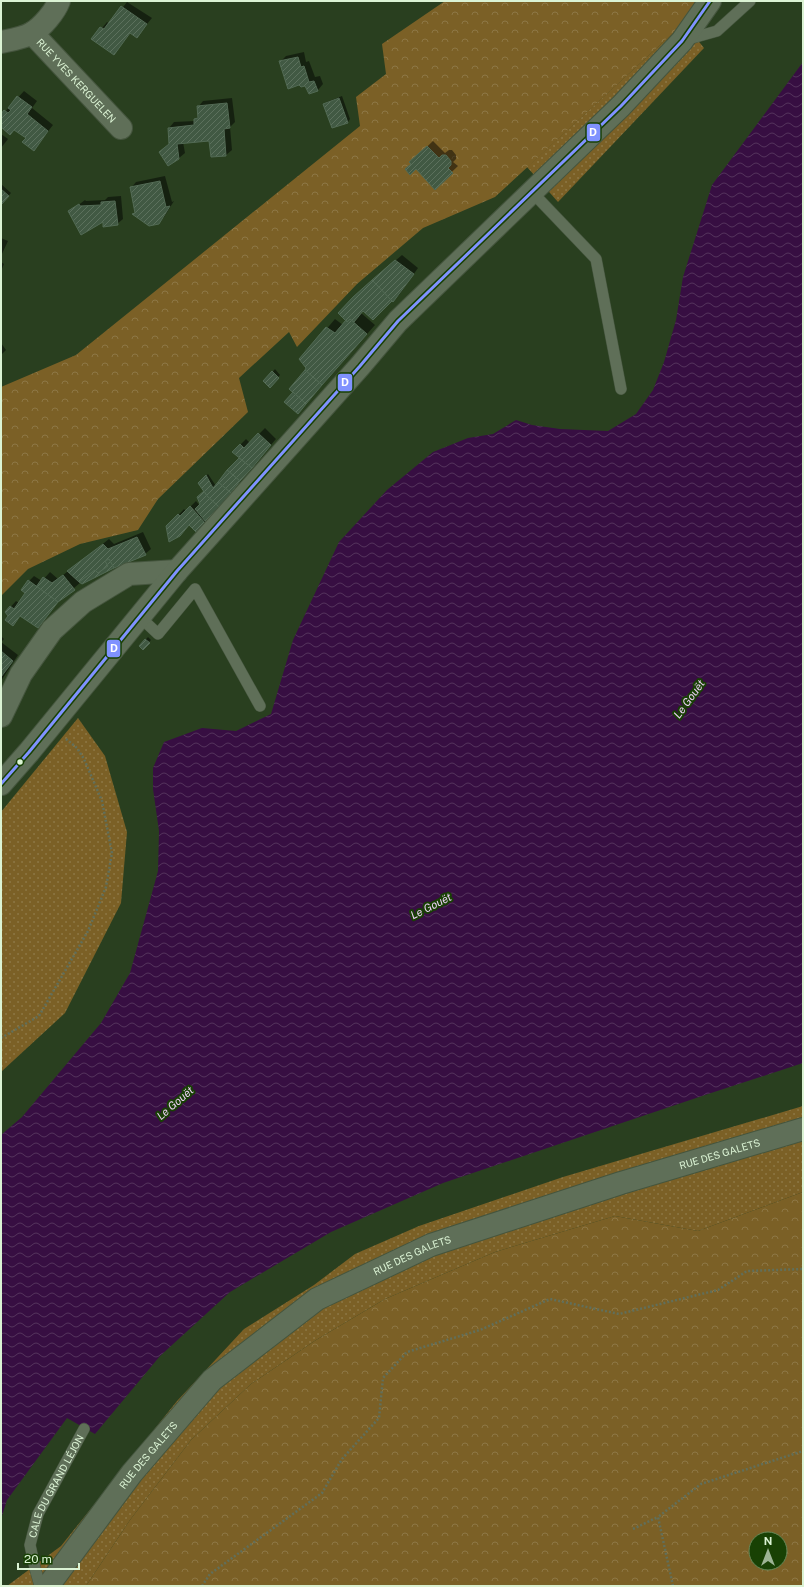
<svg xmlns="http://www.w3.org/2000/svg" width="804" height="1587" font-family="'Public Sans',sans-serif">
<defs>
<pattern id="grass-dots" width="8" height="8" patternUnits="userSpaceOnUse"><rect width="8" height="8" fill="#7b6026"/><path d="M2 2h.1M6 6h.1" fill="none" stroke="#8d7745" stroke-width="1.8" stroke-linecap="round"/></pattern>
<pattern id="forest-crowns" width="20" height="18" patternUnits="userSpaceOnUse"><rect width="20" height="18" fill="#7b6026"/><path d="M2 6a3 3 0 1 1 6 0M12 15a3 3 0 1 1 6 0" fill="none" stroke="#8d7745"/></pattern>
<pattern id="water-waves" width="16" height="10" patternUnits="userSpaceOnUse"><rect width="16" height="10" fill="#370e42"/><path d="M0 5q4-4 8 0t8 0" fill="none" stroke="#53325c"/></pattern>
<pattern id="building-hatch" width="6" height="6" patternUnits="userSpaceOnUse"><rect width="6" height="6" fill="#415943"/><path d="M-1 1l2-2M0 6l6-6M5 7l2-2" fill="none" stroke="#5c715d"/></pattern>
</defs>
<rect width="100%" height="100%" fill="#293f1f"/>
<g fill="url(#grass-dots)">
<polygon points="684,23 704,48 558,202 527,167"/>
<polygon points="78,718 105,756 127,832 121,903 65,1013 1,1072 1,812"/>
<polygon points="803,1106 803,1192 698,1231 615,1216 495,1252 385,1299 316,1340 251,1384 191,1440 130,1520 86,1586 7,1586 61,1546 177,1401 244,1329 314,1285 355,1254 419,1226 563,1177"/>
</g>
<g fill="url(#forest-crowns)" fill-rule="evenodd">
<polygon points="445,1 699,1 684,23 495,197 423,228 357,284 297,347 289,332 239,378 248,412 158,499 138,530 80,544 28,569 1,596 1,387 76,355 360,126 356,97 386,74 382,44"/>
<path d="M803,1192V1586H86L130,1520L191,1440L251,1384L316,1340L385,1299L495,1252L615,1216L698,1231ZM756,1539H780V1563H756Z"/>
</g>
<polygon fill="url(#water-waves)" points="803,62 803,1063 708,1094 443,1183 331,1232 230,1292 160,1356 95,1434 67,1418 7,1500 1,1519 1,1135 22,1117 101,1023 130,973 158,871 159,831 153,789 153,768 164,742 202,728 236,731 271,714 293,640 339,542 387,490 433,452 468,438 493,434 516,420 532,425 560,429 608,431 636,414 653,390 664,362 676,320 683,277 712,185"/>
<g fill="#0007">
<polygon points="127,2 152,18 137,36 131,32 114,54 93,39 107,22 110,24"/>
<polygon points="304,52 306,62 309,61 315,77 320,76 323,84 318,90 309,93 306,85 280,62 286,56"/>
<polygon points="24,91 37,101 32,108 53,125 34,149 27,138 15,129 1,126 1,116"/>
<polygon points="342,96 350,119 348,122 333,127 325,105 327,102"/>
<polygon points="232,98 235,122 230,127 232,150 226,155 210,140 183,142 185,153 179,158 160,152 170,143 169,128 174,122 195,121 199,115 198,107 203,101"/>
<polygon points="1,134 8,139 1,148"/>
<polygon points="433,141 445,153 449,150 452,150 456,155 456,159 453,162 458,166 435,188 411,162"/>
<polygon points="165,176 172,202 174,201 164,217 158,223 134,214 136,212 131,188 136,182"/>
<polygon points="1,184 11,193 1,204"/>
<polygon points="121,196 123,219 117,224 69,212 85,200 86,201 105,200 108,197"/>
<polygon points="1,238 8,241 1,256"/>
<polygon points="402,255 418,268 399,295 393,300 392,299 373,319 364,310 361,313 375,325 309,400 294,392 307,369 301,359 335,319 343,325 348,320 360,291"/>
<polygon points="1,262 4,264 1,271"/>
<polygon points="1,343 6,350 1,355"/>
<polygon points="275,369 280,375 270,386 265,381"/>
<polygon points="265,428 276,439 210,517 211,518 205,523 167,527 184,509 186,511 196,501 200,506 205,491 199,483 208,474 216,486 240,458 240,445 246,439 250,443"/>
<polygon points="143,532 151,549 145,554 81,582 58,602 21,615 13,625 6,612 16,601 19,603 27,592 29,581 34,576 42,581 50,572 58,579 109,539 114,544"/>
<polygon points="1,636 4,639 1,642 18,655 1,681"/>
<polygon points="148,637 151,640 143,648 140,646"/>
</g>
<g fill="url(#building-hatch)" stroke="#526a54">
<polygon points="121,6 147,24 137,38 130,33 114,55 91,39 100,27 104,29"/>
<polygon points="298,57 301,67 304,66 309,82 314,81 318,91 309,94 305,86 301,87 299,85 288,89 279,61"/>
<polygon points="17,96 32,107 27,114 48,131 34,151 22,142 26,138 14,130 10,135 1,127 1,114 4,110 8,113 11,110 8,108"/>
<polygon points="339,98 348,123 332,128 323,104"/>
<polygon points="227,103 230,128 224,129 226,156 211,157 209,141 177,144 179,159 168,166 159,152 169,144 168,128 194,125 194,119 198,118 197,106"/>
<polygon points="427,146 439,158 442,155 446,155 451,161 451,165 448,168 453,173 435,190 416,169 410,175 405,169 411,164 409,162"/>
<polygon points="160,181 166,207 170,206 159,224 149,226 132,214 135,213 130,187"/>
<polygon points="1,189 9,196 1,205"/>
<polygon points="115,201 118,225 103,227 103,222 81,235 68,211 79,204 80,206 101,205 101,202"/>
<polygon points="395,260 414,274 393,302 372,280"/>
<polygon points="372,280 392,301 373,320 363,311 354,322 350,319 347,322 338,313 353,297"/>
<polygon points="350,319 367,334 322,385 305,370 306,368 299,359 326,327 335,333 346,320 347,322"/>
<polygon points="305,370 322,385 306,404 289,389"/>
<polygon points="272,371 279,378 270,388 263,381"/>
<polygon points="293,392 306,404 298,414 284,402"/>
<polygon points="258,433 271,445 252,468 232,452 240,444 244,448"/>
<polygon points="239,458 252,468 240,481 227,470"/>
<polygon points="227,470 240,481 231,493 218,482"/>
<polygon points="206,475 213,488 218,482 231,493 219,507 207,496 198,483"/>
<polygon points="204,491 207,496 219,507 206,522 195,509 200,504 197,497"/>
<polygon points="190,506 206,524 196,532 189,525 180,536 169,542 166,526 178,514 180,516"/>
<polygon points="137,537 146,555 114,568 109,559 105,561 108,566 98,573 95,570 79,582 67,571 103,544 108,549"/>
<polygon points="109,559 114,568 82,584 79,582 95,570 98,573 108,566 105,561"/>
<polygon points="63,575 75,590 58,602 36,587 43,577 52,583"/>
<polygon points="28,580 58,602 38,628 20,616 13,626 5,620 8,616 5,612 10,606 14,609 25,593 21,590"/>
<polygon points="145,639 150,643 143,650 139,646"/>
<polygon points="1,651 13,661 1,677"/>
</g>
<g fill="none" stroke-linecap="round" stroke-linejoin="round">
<defs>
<g id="service">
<polyline points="685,40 717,31 750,1"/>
<polyline points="532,192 596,259 621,389"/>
<polyline points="140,617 158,634 195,589 260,706"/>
<path id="s1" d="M40,1586L35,1568L30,1545L38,1514L84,1429"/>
</g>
<g id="minor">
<path id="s2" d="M32,33L121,128"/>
<path d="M1,42C11,40 24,38 32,33C42,27 55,12 59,1"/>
<polyline points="1,716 21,674 52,630 83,602 129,574 177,571"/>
<path id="s3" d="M48,1586L132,1473L212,1380L317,1299L431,1245L621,1183L803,1129"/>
</g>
<polyline id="tertiary" points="1,784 29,752 177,571 360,366 398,321 621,106 682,41 710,1"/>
</defs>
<use href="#service" stroke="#45553e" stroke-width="12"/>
<use href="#minor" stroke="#45553e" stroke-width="24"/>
<use href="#tertiary" stroke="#45553e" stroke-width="24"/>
<g stroke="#616f5b" stroke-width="2.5" stroke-dasharray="2 2" stroke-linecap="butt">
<polyline points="1,1038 39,1016 88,931 106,887 112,853 102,801 84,759 77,748 66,739"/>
<polyline points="633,1529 658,1517"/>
<polyline points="202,1586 210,1574 322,1493 342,1459 379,1418 383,1378 407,1352 480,1330 550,1299 619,1314 718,1290 747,1271 803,1269"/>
<polyline points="673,1586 658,1517 701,1484 803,1451"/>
</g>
<use href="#service" stroke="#5f6f58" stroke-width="11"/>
<use href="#minor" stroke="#5f6f58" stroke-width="22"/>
<use href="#tertiary" stroke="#5f6f58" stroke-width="22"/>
<defs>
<polyline id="bus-1" points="1,784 29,752 177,571 360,366 398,321 621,106 682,41 710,1"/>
</defs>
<use href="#bus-1" stroke="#184104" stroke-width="6"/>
<use href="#bus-1" stroke="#8092ff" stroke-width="3"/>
</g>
<circle fill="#dbf3d4" stroke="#184104" stroke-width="1.5" cx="20" cy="762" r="3.5"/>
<g text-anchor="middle" stroke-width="4" stroke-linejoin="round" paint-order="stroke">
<g font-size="10" fill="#dbf3d4" stroke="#184104">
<text dy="4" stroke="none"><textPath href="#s2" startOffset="65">RUE YVES KERGUELEN</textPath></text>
<text dy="4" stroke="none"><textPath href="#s3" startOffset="825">RUE DES GALETS</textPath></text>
<text dy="4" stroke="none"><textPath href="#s3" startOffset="501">RUE DES GALETS</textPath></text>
<text dy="4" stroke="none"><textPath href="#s3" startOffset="165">RUE DES GALETS</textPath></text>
<text dy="4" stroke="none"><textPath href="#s1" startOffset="107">CALE DU GRAND LÉJON</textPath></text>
</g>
<g font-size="11" font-style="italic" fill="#edd2f6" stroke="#184104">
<text transform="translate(689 699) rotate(-54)" y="4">Le Gouët</text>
<text transform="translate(431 906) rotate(-27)" y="4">Le Gouët</text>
<text transform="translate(175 1103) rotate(-41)" y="4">Le Gouët</text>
</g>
</g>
<g stroke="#184104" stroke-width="1.5">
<rect x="586" y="123" width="15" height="19" rx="4" fill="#8092ff"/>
<rect x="337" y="373" width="16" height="19" rx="4" fill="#8092ff"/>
<rect x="106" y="639" width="15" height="19" rx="4" fill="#8092ff"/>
</g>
<g font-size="11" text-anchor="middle" font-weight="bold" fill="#fff">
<text x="593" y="136">D</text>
<text x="345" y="386">D</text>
<text x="114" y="652">D</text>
</g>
<rect width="804" height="1587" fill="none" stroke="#dbf3d4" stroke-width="4"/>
<g transform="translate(768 1551)"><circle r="19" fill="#184104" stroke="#668857"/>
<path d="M0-3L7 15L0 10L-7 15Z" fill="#9db495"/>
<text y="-6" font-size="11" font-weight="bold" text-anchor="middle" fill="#dbf3d4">N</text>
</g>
<path d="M18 1563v6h61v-6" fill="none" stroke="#dbf3d4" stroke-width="2"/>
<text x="24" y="1563" font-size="12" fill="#dbf3d4" stroke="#184104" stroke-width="3" paint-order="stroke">20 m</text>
</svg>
